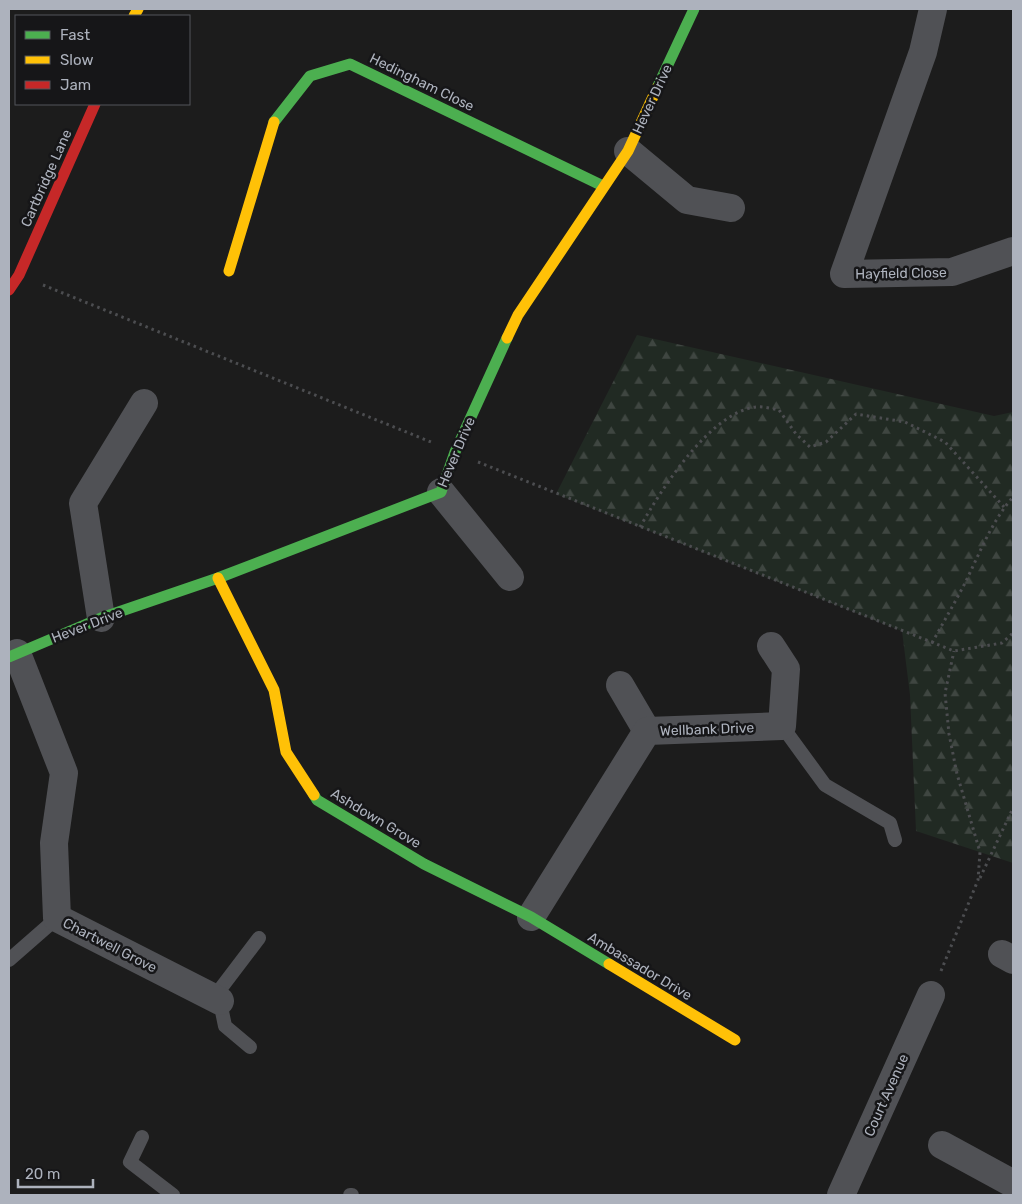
<svg xmlns="http://www.w3.org/2000/svg" width="1022" height="1204" font-family="Rubik,sans-serif">
<defs>
<pattern id="forest-firs" width="22" height="20" patternUnits="userSpaceOnUse" patternTransform="scale(1.25)"><rect width="22" height="20" fill="#212a23"/><path d="M5 1l3.5 6h-7zM16 11l3.5 6h-7z" fill="#3f4641"/></pattern>
</defs>
<rect width="100%" height="100%" fill="#1c1c1c"/>
<polygon fill="url(#forest-firs)" points="637,335 994,416 1013,412 1013,863 916,831 910,695 902,631 556,494"/>
<g fill="none" stroke-linecap="round" stroke-linejoin="round">
<g stroke="#4c4d50" stroke-width="3" stroke-dasharray="2.5 4" stroke-linecap="butt">
<polyline points="43,285 431,442"/>
<polyline points="478,462 954,651 1002,643 1013,633"/>
<path d="M640,527C661,490 710,412 756,407C763,406 772,409 779,410L796,434L810,447L826,442L856,414L905,422L945,442L1004,507"/>
<path d="M932,643C943,623 954,604 964,585C979,555 991,522 1013,497"/>
<polyline points="980,878 1013,808"/>
<polyline points="941,971 978,880 980,852 957,774 949,734 945,693 954,651"/>
</g>
<g stroke="#505155" stroke-width="14">
<polyline points="782,726 825,785 890,823 895,840"/>
<polyline points="9,960 57,918"/>
<polyline points="250,1047 225,1026 218,992 259,938"/>
<polyline points="142,1137 130,1162 173,1195"/>
<polyline points="350,1195 352,1195"/>
</g>
<g stroke="#505155" stroke-width="28">
<polyline points="933,9 923,52 844,274 952,272 1013,251"/>
<polyline points="628,151 687,200 731,208"/>
<polyline points="441,492 510,577"/>
<polyline points="101,618 83,503 144,403"/>
<polyline points="17,653 64,773 54,843 57,918 220,1001"/>
<polyline points="620,685 647,731"/>
<polyline points="531,917 647,731 782,726 786,669 771,646"/>
<polyline points="1002,954 1013,960"/>
<polyline points="942,1145 1010,1182 1013,1182"/>
<polyline points="841,1195 931,995"/>
</g>
<g stroke="#4caf50" stroke-width="11">
<polyline points="657,88 694,9"/>
<polyline points="274,122 310,76 350,64 603,186"/>
<polyline points="9,657 101,618 218,578 441,492 455,452 507,338"/>
<polyline points="314,795 317,800 424,864 531,917 609,964"/>
</g>
<g stroke="#ffc107" stroke-width="11">
<polyline points="134,16 138,9"/>
<polyline points="229,271 274,122"/>
<polyline points="507,338 518,315 628,151 657,88"/>
<polyline points="218,578 274,690 286,752 314,795"/>
<polyline points="609,964 735,1040"/>
</g>
<polyline stroke="#c62828" stroke-width="11" points="9,290 19,275 95,104"/>
</g>
<g text-anchor="middle" stroke-width="5" stroke-linejoin="round" paint-order="stroke">
<g font-size="14" fill="#adb2bd" stroke="#161618">
<text transform="translate(422 82) rotate(26)" y="5">Hedingham Close</text>
<text transform="translate(652 99) rotate(-65)" y="5">Hever Drive</text>
<text transform="translate(46 178) rotate(-66)" y="5">Cartbridge Lane</text>
<text transform="translate(901 273) rotate(-1)" y="5">Hayfield Close</text>
<text transform="translate(456 452) rotate(-67)" y="5">Hever Drive</text>
<text transform="translate(87 625) rotate(-21)" y="5">Hever Drive</text>
<text transform="translate(707 729) rotate(-2)" y="5">Wellbank Drive</text>
<text transform="translate(376 818) rotate(31)" y="5">Ashdown Grove</text>
<text transform="translate(110 945) rotate(27)" y="5">Chartwell Grove</text>
<text transform="translate(640 966) rotate(31)" y="5">Ambassador Drive</text>
<text transform="translate(886 1095) rotate(-66)" y="5">Court Avenue</text>
</g>
</g>
<rect width="1022" height="1204" fill="none" stroke="#adb2bd" stroke-width="20"/>
<rect x="15" y="15" width="175" height="90" fill="#161618" stroke="#52545a"/>
<rect x="25" y="31" width="25" height="8" fill="#4caf50" stroke="#52545a"/>
<text x="60" y="40" font-size="15" fill="#adb2bd">Fast</text>
<rect x="25" y="56" width="25" height="8" fill="#ffc107" stroke="#52545a"/>
<text x="60" y="65" font-size="15" fill="#adb2bd">Slow</text>
<rect x="25" y="81" width="25" height="8" fill="#c62828" stroke="#52545a"/>
<text x="60" y="90" font-size="15" fill="#adb2bd">Jam</text>
<path d="M18 1179v8h75v-8" fill="none" stroke="#adb2bd" stroke-width="2.5"/>
<text x="25" y="1179" font-size="15" fill="#adb2bd" stroke="#161618" stroke-width="4" paint-order="stroke">20 m</text>
</svg>
